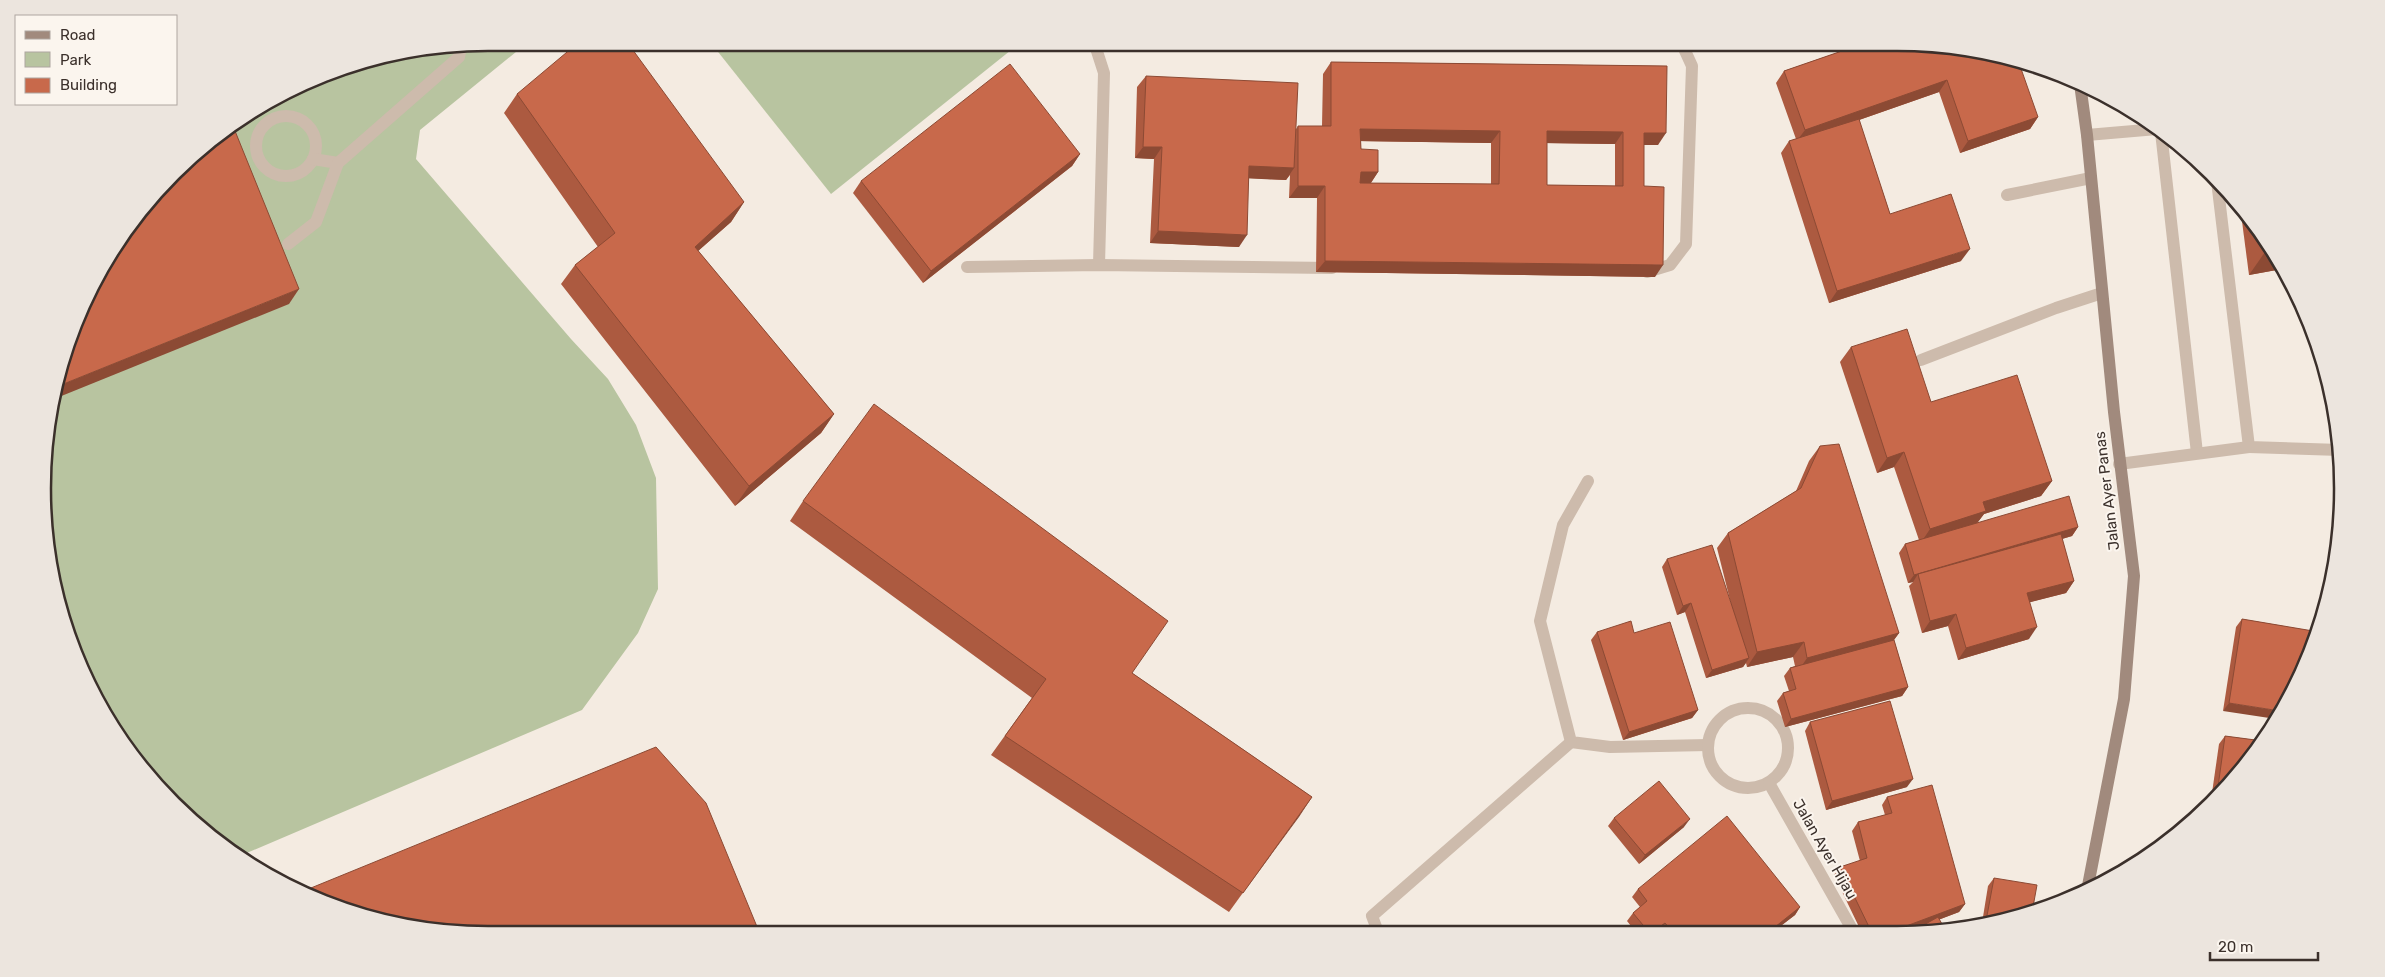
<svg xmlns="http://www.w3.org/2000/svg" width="2385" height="977" font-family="Rubik,sans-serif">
<rect width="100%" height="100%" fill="#f4ebe1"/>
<g fill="#b8c4a0">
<polygon points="488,43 527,43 420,130 416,159 571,339 608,379 636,425 656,478 658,589 638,633 582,710 242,855 217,842 153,782 102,712 51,575 46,430 66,345 195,153 266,102 345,66"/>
<polygon points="1020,43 831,194 711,43 1020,42"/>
</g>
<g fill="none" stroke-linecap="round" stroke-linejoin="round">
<g stroke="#cdbbac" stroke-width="12">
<polyline points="1094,42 1104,73 1099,265"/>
<circle cx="286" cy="146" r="30"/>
<polyline points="2161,132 2197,453"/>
<polyline points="2087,135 2157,129"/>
<polyline points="313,159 338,163"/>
<polyline points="2217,181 2249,447 2340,450"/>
<polyline points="2007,195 2091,178"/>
<polyline points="288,244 316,222 338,163 459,57 461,47"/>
<polyline points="967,267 1099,265 1332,268"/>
<polyline points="1647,272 1670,265 1686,244 1692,66 1681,42"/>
<polyline points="1921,360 2056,308 2102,293"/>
<polyline points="2119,464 2249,447"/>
</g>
<g stroke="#cdbbac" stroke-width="12">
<polyline points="1588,481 1563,525 1540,621 1571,742 1610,747 1708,745"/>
<circle cx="1748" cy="748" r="40"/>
<polyline points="1769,783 1853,931"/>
<polyline points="1378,932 1372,916 1571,742"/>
</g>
<polyline stroke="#a18a7d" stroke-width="12" points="2080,84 2087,135 2114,412 2134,576 2124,699 2087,891"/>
</g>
<g fill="#ac5a40" fill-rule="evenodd">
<polygon points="1868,42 2038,117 2030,129 1960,153 1939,92 1859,120 1890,214 1961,261 1829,303 1781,153 1789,141 1796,139 1776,83 1784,71"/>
<path d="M1331,62L1667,66L1658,145H1644V186L1655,277L1316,272L1317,198H1289L1290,175L1286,180L1249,178L1239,247L1150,243L1154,159L1135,158L1137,87L1146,76L1296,129L1298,126H1322L1323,74ZM1361,141L1491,143V184L1371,183L1378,172L1361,149ZM1547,143L1615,144V186L1547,185Z"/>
<polygon points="517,94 744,202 731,222 698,251 834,414 821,433 735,506 561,284 575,265 598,247 504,113"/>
<polygon points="1080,154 1072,166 923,283 853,193 861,181"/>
<polygon points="2240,206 2250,217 2282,269 2249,275"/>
<polygon points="1851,347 1931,402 2052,481 2041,496 1984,514 1977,523 2078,527 2072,536 2062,539 2074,581 2066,593 2030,602 2029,639 1958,660 1948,626 1922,633 1909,586 1913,582 1908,583 1899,553 1905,544 1919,540 1894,467 1877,473 1840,362"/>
<polygon points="2326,370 2327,373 2336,428 2335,429"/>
<polygon points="1820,446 1899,633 1894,640 1908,687 1902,696 1785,727 1777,701 1783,693 1789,691 1784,676 1790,668 1795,666 1793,657 1747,667 1746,663 1743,667 1706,678 1685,612 1677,615 1662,567 1667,559 1731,604 1717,548 1728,533 1796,491 1809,461"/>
<polygon points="803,501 1132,673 1312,797 1229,912 991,755 1032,698 790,521"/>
<polygon points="2242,619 2319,632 2223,711 2236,627"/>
<polygon points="1597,632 1634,633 1698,710 1692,718 1623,740 1591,640"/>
<polygon points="1810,722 1907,787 1826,810 1805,731"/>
<polygon points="2225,736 2263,741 2211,800 2219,744"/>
<polygon points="1887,797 1965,904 1959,912 1909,931 1861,931 1834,875 1840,867 1860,861 1852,831 1858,822 1885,815 1882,805"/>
<polygon points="1614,818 1684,827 1639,864 1608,826"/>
<polygon points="2185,822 2191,823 2179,832 2179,831"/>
<polygon points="1994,878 2033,907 1982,923 1988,886"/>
<polygon points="1638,889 1800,907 1795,915 1774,931 1635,931 1627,921 1633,913 1640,907 1632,897"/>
</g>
<g fill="#8c4a34">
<polygon points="1947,80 1939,92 1796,142 1805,130"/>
<polygon points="2038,117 2030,129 1960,153 1968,141"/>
<polygon points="1360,129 1500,131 1491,143 1352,141"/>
<polygon points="1547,131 1623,132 1615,144 1539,143"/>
<polygon points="1644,133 1666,133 1658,145 1636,145"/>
<polygon points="1143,147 1162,147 1154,159 1135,158"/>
<polygon points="1080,154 1072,166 923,283 931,271"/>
<polygon points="1249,166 1294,168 1286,180 1241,178"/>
<polygon points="1361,172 1378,172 1370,184 1352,184"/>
<polygon points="1298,186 1325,186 1317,198 1289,198"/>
<polygon points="744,202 731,222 681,266 695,247"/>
<polygon points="1158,231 1247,235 1239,247 1150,243"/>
<polygon points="1970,249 1961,261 1829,303 1837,291"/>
<polygon points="2272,251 2282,269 2249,275 2265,252"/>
<polygon points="1325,261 1663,265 1655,277 1316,272"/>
<polygon points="299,289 289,304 54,399 56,387"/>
<polygon points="834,414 821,433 735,506 749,486"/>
<polygon points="1904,452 1894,467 1877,473 1887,458"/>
<polygon points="2052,481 2041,496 1984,514 1975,526 1920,544 1930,529 1983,502"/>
<polygon points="2078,527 2072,536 1919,580 1918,574 1913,582 1908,583 1914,575"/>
<polygon points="2074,581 2066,593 2019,605 2027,593"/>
<polygon points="1691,603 1685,612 1677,615 1683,606"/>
<polygon points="1956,614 1948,626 1922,633 1930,621"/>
<polygon points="2037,627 2029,639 1958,660 1966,648"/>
<polygon points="1899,633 1888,648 1797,673 1807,658"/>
<polygon points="1804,642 1793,657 1747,667 1757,652"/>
<polygon points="1749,658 1743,667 1706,678 1712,670"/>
<polygon points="1908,687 1902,696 1785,727 1791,719"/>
<polygon points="2229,703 2280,711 2276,719 2223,711"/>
<polygon points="1698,710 1692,718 1623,740 1629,732"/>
<polygon points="1913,779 1907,787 1826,810 1832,801"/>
<polygon points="1312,797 1299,817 1229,912 1243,893"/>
<polygon points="1690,819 1684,827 1639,864 1645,855"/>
<polygon points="1965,904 1959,912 1909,931 1893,931"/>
<polygon points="1800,907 1795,915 1774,931 1770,931"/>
<polygon points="1665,923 1659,931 1654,931"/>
</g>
<g fill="#c8694b" stroke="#8c4a34" fill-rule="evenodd">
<polygon points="579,42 627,42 744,202 695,247 834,414 749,486 575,265 615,233 517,94"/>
<polygon points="1868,42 1896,42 2019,63 2038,117 1968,141 1947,80 1805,130 1784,71"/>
<path d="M1331,62L1667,66L1666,133H1644V186L1664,187L1663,265L1325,261V186H1298V126H1331ZM1360,129L1500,131L1499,184L1360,183L1361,172H1378V150L1361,149ZM1547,131L1623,132V186L1547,185Z"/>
<polygon points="1010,64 1080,154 931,271 861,181"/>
<polygon points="1146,76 1298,83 1294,168 1249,166 1247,235 1158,231 1162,147 1143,147"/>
<polygon points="1859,119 1890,214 1951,194 1970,249 1837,291 1789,141"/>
<polygon points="233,126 299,289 56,387 66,345 102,266 195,153"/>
<polygon points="2263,238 2272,251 2265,252"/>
<polygon points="1907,329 1931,402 2017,375 2052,481 1983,502 1986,511 1930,529 1904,452 1887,458 1851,347"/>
<polygon points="874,404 1168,621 1132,673 1312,797 1243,893 1005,736 1046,679 803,501"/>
<polygon points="1839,444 1899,633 1807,658 1804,642 1757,652 1728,533 1801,488 1820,446"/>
<polygon points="2069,496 2078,527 1914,575 1905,544"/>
<polygon points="2061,534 2074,581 2027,593 2037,627 1966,648 1956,614 1930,621 1918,574"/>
<polygon points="1712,545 1749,658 1712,670 1691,603 1683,606 1667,559"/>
<polygon points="2242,619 2319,632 2280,711 2229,703"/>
<polygon points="1631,621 1634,633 1670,622 1698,710 1629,732 1597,632"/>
<polygon points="1894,640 1908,687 1791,719 1783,693 1796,689 1790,668"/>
<polygon points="1890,701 1913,779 1832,801 1810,722"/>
<polygon points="2225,736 2263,741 2217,794"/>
<polygon points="656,747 706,803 760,934 488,934 345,911 306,890"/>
<polygon points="1659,781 1690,819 1645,855 1614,818"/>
<polygon points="1932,785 1965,904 1893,931 1871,931 1840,867 1867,858 1858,822 1892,813 1887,797"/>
<polygon points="1727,816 1800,907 1770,931 1756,931 1756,930 1755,931 1685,931 1682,928 1678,931 1672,931 1665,923 1654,931 1648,931 1633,913 1647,901 1638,889"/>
<polygon points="2185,822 2191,823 2184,828"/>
<polygon points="1994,878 2037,885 2033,907 1986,921"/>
<polygon points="1938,917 1946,931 1913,931"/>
</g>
<g text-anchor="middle" stroke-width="4" stroke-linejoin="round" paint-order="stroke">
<g font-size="15" fill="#3b302b" stroke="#fbf5ee">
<text transform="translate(2107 491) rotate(-97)" y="5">Jalan Ayer Panas</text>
<text transform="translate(1825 849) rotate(60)" y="5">Jalan Ayer Hijau</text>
</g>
</g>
<path d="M0 0H2385V977H0ZM488 51H1897A437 437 0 0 1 2334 488V489A437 437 0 0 1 1897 926H488A437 437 0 0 1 51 489V488A437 437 0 0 1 488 51Z" fill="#ece5de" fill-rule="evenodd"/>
<path fill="none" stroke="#3b302b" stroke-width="2.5" d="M488 51H1897A437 437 0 0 1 2334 488V489A437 437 0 0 1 1897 926H488A437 437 0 0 1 51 489V488A437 437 0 0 1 488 51Z"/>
<rect x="15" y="15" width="162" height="90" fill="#fbf5ee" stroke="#aea6a0"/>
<rect x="25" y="31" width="25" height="8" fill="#a18a7d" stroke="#aea6a0"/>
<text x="60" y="40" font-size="15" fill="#3b302b">Road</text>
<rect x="25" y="52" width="25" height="15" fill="#b8c4a0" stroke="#aea6a0"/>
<text x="60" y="65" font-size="15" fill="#3b302b">Park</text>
<rect x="25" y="78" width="25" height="15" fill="#c8694b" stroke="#aea6a0"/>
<text x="60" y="90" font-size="15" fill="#3b302b">Building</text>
<path d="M2210 952v8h108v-8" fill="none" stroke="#3b302b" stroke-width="2.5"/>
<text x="2218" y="952" font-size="15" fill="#3b302b" stroke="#fbf5ee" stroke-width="4" paint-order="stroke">20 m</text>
</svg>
